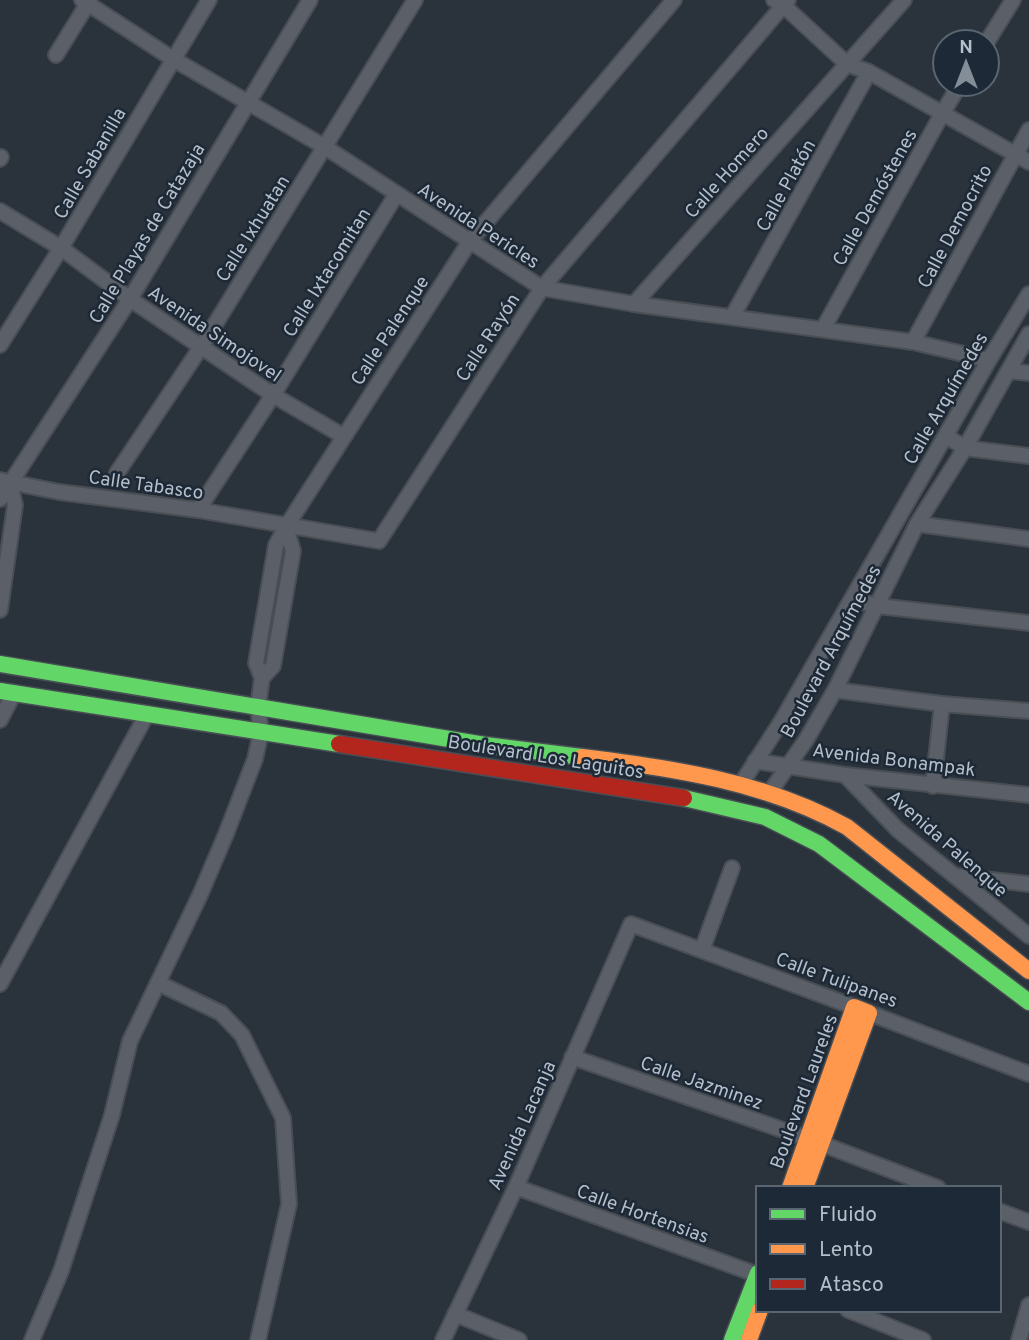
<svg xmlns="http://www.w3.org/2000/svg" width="1029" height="1340" font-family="Overpass,sans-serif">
<rect width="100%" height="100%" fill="#2a323b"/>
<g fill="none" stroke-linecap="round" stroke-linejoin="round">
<defs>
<g id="street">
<polyline points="82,0 173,59 325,147 542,288 634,304 913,342 989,360"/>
<polyline points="774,0 783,5 847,64 869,72 1029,162"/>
<polyline points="987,42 1013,0"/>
<polyline points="56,55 90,0"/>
<polyline points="0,159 1,157"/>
<polyline points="0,211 61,248 130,299 273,395 343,436"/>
<polyline points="634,304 904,0"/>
<polyline points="732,317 869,72"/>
<polyline points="823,329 942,114 960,84"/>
<polyline points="913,342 1029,130"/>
<polyline points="0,345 61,248 209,0"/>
<polyline points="1009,371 1029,373"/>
<polyline points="946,436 965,448 1029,456"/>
<polyline points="117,473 201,347 415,0"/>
<polyline points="0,480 59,492 198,510 379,541 542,288 788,0"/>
<polyline points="0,499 130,299 310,0"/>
<polyline points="198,510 273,395 396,195"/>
<polyline points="917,524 1029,539"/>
<polyline points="853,600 878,606 1029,623"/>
<polyline points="0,610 15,505 10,483"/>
<polyline points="262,678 256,663 276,545 286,527 470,241 674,0"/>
<polyline points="835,690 942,704 1029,711"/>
<polyline points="0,720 14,693"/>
<polyline points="755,761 845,775 1029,795"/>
<polyline points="845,775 898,830 1029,936"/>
<polyline points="741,784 781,722 989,360 1029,294"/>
<polyline points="933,786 942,704"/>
<polyline points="770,792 806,740 835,690 917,524 965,448 1029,334"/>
<polyline points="955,876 1029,884"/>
<polyline points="702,950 732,868"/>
<polyline points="158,983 221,1013 242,1035 283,1118 289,1204 258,1340"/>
<polyline points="0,984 147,714"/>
<polyline points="869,1013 1029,1074"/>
<polyline points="572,1057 809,1139 938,1188"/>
<polyline points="516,1187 758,1275"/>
<polyline points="999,1211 1029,1222"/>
<polyline points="848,1310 923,1340"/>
<polyline points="455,1314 519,1340"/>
<polyline points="32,1340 61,1271 112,1115 130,1041 200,895 226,834 255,759 261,732 258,707 262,678 273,666 293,551 286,527"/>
<polyline points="443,1340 516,1187 631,924 854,1007"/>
<polyline points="1019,1340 1029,1305"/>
</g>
<g id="fast">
<polyline points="0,664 485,745 582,757"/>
<polyline points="0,691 339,744"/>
<polyline points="684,798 765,817 819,844 1029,1002"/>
<polyline points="732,1340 758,1273"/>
</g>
<g id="slow">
<path d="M582,757C673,768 766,782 847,827L1029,971"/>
<polyline points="790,1188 854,1007 869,1013 805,1188"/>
<polyline points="749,1340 760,1310"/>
</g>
<polyline id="jam" points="339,744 684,798"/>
</defs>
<use href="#street" stroke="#494e55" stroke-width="18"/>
<use href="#fast" stroke="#494e55" stroke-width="19"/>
<use href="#slow" stroke="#494e55" stroke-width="19"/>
<use href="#jam" stroke="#494e55" stroke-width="19"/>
<use href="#street" stroke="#5b6068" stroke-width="14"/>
<use href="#fast" stroke="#63d668" stroke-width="16"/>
<use href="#slow" stroke="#ff974d" stroke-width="16"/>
<use href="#jam" stroke="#b3261e" stroke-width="16"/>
</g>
<g text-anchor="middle" stroke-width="5" stroke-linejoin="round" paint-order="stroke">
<g font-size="19" fill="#b5bfcb" stroke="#1d2936">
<text transform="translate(89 163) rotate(-60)" y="7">Calle Sabanilla</text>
<text transform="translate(726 172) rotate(-48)" y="7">Calle Homero</text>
<text transform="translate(785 185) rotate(-61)" y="7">Calle Platón</text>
<text transform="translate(874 197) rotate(-61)" y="7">Calle Demóstenes</text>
<text transform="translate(479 225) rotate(33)" y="7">Avenida Pericles</text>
<text transform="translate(954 226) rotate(-62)" y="7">Calle Democrito</text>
<text transform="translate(252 228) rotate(-58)" y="7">Calle Ixhuatan</text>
<text transform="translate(146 233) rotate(-59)" y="7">Calle Playas de Catazaja</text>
<text transform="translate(326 272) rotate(-58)" y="7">Calle Ixtacomitan</text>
<text transform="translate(389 330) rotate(-57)" y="7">Calle Palenque</text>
<text transform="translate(215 333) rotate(34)" y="7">Avenida Simojovel</text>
<text transform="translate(487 337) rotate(-57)" y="7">Calle Rayón</text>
<text transform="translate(945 398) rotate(-60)" y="7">Calle Arquímedes</text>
<text transform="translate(146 484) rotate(8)" y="7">Calle Tabasco</text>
<text transform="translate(830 651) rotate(-62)" y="7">Boulevard Arquímedes</text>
<text transform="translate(546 756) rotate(9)" y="7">Boulevard Los Laguitos</text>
<text transform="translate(894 759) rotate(7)" y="7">Avenida Bonampak</text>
<text transform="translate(948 843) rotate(41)" y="7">Avenida Palenque</text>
<text transform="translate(837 979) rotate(20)" y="7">Calle Tulipanes</text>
<text transform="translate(702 1082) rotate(19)" y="7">Calle Jazminez</text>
<text transform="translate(803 1091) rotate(-70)" y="7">Boulevard Laureles</text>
<text transform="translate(521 1125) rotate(-66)" y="7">Avenida Lacanja</text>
<text transform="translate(643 1213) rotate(20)" y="7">Calle Hortensias</text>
</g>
</g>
<rect x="756" y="1186" width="245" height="126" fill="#1d2936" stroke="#5a6572" stroke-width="2"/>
<rect x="770" y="1209" width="35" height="10" fill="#63d668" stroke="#5a6572" stroke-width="2"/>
<text x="819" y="1221" font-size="21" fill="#b5bfcb">Fluido</text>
<rect x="770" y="1244" width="35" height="10" fill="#ff974d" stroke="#5a6572" stroke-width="2"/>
<text x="819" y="1256" font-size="21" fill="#b5bfcb">Lento</text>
<rect x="770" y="1279" width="35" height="10" fill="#b3261e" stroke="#5a6572" stroke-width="2"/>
<text x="819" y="1291" font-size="21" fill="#b5bfcb">Atasco</text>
<g transform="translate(966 63)"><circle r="33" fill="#1d2936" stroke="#5a6572" stroke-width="2"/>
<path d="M0-5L12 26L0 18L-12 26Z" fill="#848e99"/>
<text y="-10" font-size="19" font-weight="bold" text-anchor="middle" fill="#b5bfcb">N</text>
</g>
</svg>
